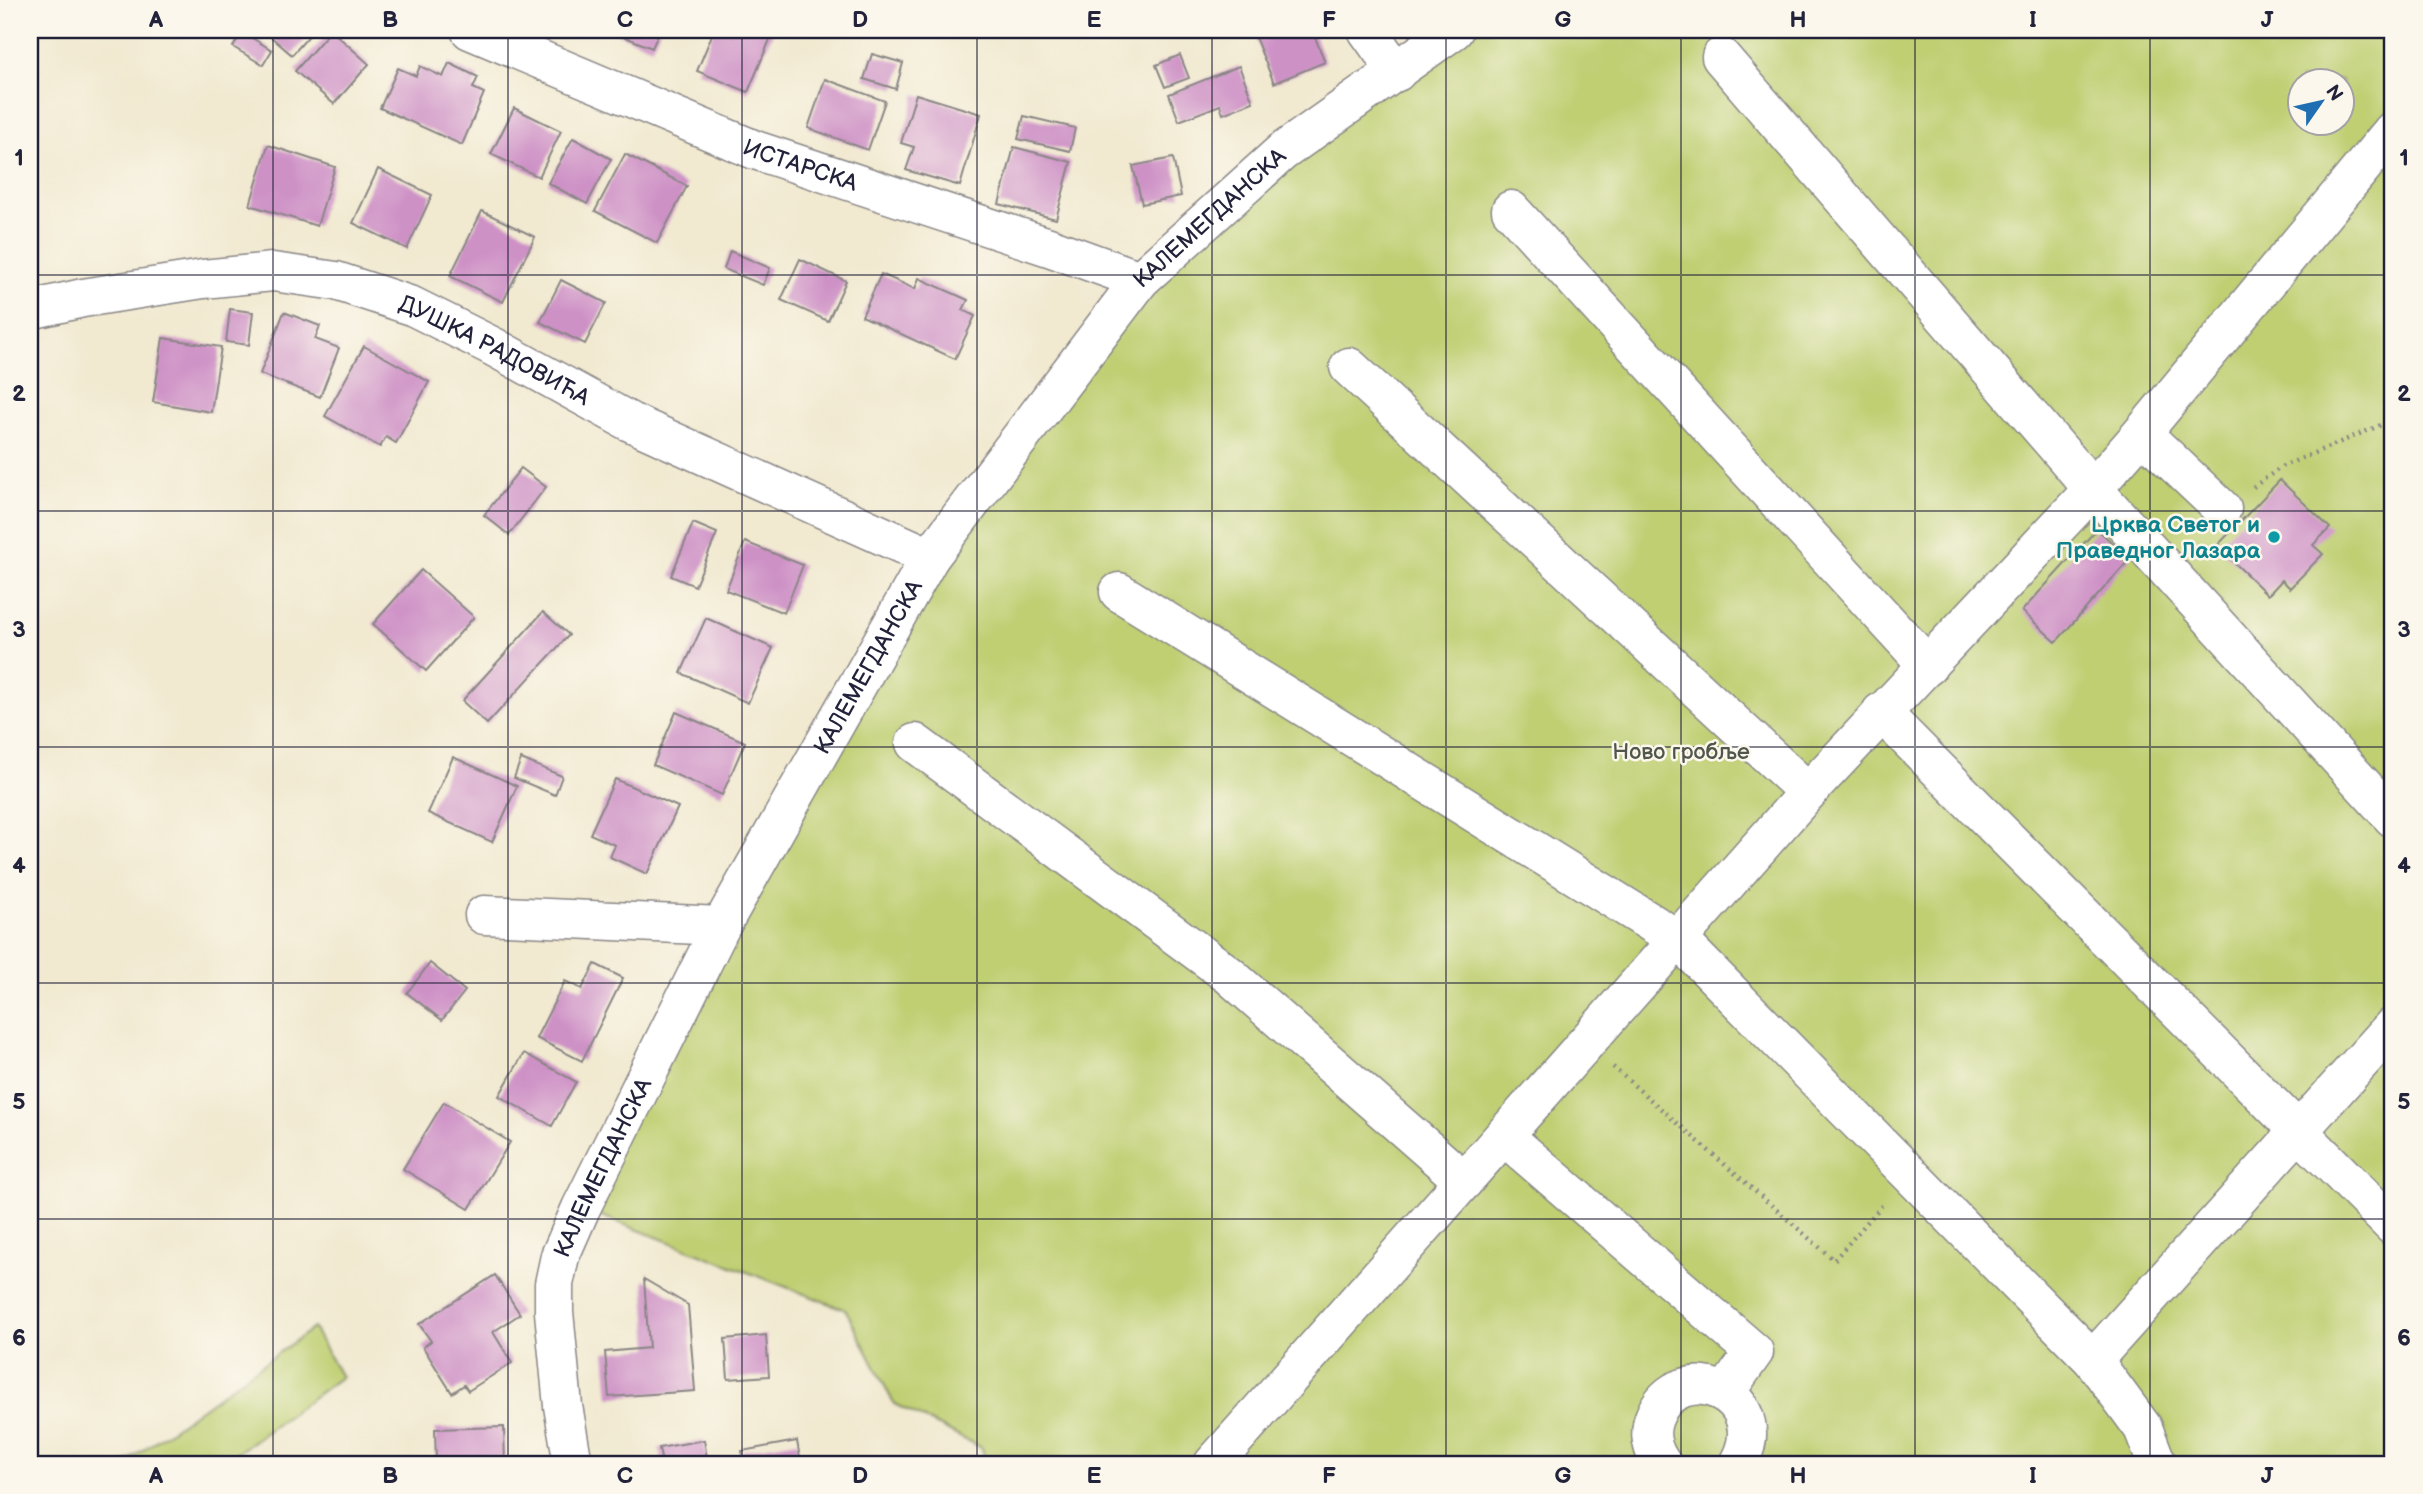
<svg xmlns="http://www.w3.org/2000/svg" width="2423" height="1494" font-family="'Balsamiq Sans',sans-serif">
<rect width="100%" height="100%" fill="#fbf7ec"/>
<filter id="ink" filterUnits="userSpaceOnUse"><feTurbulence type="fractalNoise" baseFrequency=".0143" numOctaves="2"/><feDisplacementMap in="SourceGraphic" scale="14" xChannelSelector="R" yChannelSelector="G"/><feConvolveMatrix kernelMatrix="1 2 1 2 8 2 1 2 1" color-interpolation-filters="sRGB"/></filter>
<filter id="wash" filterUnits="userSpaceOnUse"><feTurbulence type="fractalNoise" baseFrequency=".00686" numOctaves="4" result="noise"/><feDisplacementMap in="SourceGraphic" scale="28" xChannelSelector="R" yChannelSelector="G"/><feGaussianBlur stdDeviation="1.57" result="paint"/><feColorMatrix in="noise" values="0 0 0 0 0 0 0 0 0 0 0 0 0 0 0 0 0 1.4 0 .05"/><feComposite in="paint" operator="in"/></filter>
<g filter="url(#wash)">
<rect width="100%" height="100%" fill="#f1e9d0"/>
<g fill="#bfcf72" stroke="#707856" stroke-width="2" fill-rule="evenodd">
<path d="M1454,30H2393V1464H986L982,1448L894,1404L846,1310L581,1208L930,557L1140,280ZM2300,80H2342V122H2300Z"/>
<polygon points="313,1328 341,1377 222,1464 124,1464"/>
</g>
<g id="blocks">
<g fill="#ce91c6">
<polygon points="263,30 314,30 292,55"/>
<polygon points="331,30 369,64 334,104 295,71"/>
<polygon points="608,30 660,30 652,48"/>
<polygon points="714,30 774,30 748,92 697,71"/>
<polygon points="1252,30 1312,30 1325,62 1274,83"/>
<polygon points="242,32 272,50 263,65 233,47"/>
<polygon points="872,54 903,63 896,89 864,79"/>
<polygon points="1180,55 1189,78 1165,87 1156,65"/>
<polygon points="449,63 478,77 473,88 484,93 462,145 380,108 398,68 416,76 420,66 443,77"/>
<polygon points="1239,66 1253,102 1223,114 1220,105 1179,121 1169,94"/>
<polygon points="825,79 885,101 868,150 808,128"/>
<polygon points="916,94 981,114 960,186 906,170 914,147 901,143"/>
<polygon points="514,108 561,131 539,177 491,154"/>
<polygon points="1024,116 1075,128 1070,151 1018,139"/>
<polygon points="573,138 611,159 587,204 548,183"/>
<polygon points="268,145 335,167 317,226 250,205"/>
<polygon points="1014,147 1071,162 1056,219 999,204"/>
<polygon points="625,154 687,186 657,243 595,211"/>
<polygon points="1173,158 1181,196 1142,204 1133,166"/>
<polygon points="378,169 432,195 407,249 353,223"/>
<polygon points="482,211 535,237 503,302 450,276"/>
<polygon points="730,251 770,268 763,285 724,269"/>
<polygon points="800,259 846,281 828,321 781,300"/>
<polygon points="881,274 915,289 919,278 968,300 963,310 975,316 955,359 862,316"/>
<polygon points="561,280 606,303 585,344 540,322"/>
<polygon points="230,309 253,312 249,345 226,342"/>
<polygon points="284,312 320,326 315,339 339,348 320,397 260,374"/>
<polygon points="163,338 221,347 211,412 153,402"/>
<polygon points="364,346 429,382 396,443 386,437 380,447 325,416"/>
<polygon points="521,468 546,487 509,535 484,515"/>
<polygon points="2280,480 2330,528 2313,545 2323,554 2290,588 2282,580 2268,595 2217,546"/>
<polygon points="693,523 717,533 695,586 671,576"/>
<polygon points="2097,529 2130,559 2056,642 2022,611"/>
<polygon points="745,542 803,565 784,613 726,590"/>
<polygon points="421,570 474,617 426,671 373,624"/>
<polygon points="543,612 569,635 487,724 462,701"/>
<polygon points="706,618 773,648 748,703 681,673"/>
<polygon points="676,712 745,742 722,795 653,765"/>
<polygon points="453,757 517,786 492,842 428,813"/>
<polygon points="521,759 562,776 555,795 514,778"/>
<polygon points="615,779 678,807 647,874 610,857 615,845 590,834"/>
<polygon points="430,963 465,991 442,1020 407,993"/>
<polygon points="595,964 623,978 582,1061 536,1038 565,981 582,989"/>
<polygon points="524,1053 576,1082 552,1126 499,1096"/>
<polygon points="444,1102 510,1142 469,1209 403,1169"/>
<polygon points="495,1275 520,1314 493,1332 512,1363 468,1391 464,1385 452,1393 423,1347 431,1341 419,1324"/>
<polygon points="644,1279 688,1305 695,1391 609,1397 605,1352 649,1348"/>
<polygon points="766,1335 769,1376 728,1379 725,1339"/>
<polygon points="504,1427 505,1464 436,1464 435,1429"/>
<polygon points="704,1440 708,1464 662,1464 659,1448"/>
<polygon points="797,1441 801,1464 744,1464 742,1451"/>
</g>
</g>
</g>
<g filter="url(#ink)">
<use href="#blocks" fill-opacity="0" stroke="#8a8686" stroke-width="2"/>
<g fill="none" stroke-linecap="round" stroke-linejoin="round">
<defs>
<g id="minor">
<path id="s1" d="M470,30L755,150L1049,247L1140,280"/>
<polyline points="1367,30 1397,72"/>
<polyline points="1721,57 2093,489 2393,818"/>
<polyline points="1511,210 1928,666"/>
<path id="s2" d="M30,310L83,298L203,279L273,272L336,281L412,306L492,346L630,422L930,557"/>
<polyline points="1349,367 1808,792"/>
<polyline points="2142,433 2222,509"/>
<polyline points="1119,592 1679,940 2093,1360 2143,1428 2157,1464"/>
<polyline points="1881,712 2393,1226"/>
<polyline points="915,743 1229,975 1464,1181"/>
<polyline points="484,915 721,926"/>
<polyline points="1504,1136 1754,1352 1725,1393"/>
<polyline points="2093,1360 2393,1026"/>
<path id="s3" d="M573,1464L563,1406L554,1312V1284L560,1256L581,1208L721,926L930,557L1140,280L1282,152L1454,30"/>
<polyline points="1213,1464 1808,792 2093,489 2142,433 2393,130"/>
<path d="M1662,1464C1652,1450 1648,1434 1654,1418C1678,1353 1777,1395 1738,1464"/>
</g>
</defs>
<use href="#minor" stroke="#8a8686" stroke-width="41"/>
<g stroke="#8a8686" stroke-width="4.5" stroke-dasharray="2 5" stroke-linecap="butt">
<polyline points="2253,487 2283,466 2393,420"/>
<polyline points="1613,1067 1834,1260 1884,1203"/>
</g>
<use href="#minor" stroke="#fff" stroke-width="38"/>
</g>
</g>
<path fill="none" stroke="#22223b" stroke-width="2" stroke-opacity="0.55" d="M273,30V1464M508,30V1464M742,30V1464M977,30V1464M1212,30V1464M1446,30V1464M1681,30V1464M1915,30V1464M2150,30V1464M30,275H2393M30,511H2393M30,747H2393M30,983H2393M30,1219H2393"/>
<circle fill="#0f9aa8" stroke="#fbf7ec" stroke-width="2.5" cx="2274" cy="537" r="7"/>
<g text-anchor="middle" stroke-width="5" stroke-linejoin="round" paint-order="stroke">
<g font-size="23" fill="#22223b" stroke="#fbf7ec">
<text dy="8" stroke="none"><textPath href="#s1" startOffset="357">ИСТАРСКА</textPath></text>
<text dy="8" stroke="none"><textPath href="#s3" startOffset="1442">КАЛЕМЕГДАНСКА</textPath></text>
<text dy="8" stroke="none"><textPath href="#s2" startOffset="483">ДУШКА РАДОВИЋА</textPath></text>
<text dy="8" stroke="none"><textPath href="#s3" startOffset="875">КАЛЕМЕГДАНСКА</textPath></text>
<text dy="8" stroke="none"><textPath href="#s3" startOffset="308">КАЛЕМЕГДАНСКА</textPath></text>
</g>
<g font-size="23" font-weight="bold" fill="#0d838f" stroke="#fbf7ec" text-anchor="end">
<text x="2260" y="532">Црква Светог и<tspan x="2260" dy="26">Праведног Лазара</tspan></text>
</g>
<g font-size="23" fill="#51564c" stroke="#fbf7ec">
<text x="1681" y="759">Ново гробље</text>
</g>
</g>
<rect width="2423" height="1494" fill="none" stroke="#fbf7ec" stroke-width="77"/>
<g transform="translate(2321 102) rotate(56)"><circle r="33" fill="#fbf7ec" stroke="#a4a2a5" stroke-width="2"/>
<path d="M0-5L12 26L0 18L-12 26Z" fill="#1f6fb2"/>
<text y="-10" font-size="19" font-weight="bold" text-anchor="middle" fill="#22223b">N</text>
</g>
<rect x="38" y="38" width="2346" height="1418" fill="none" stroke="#22223b" stroke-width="2.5"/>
<g font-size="23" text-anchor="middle" font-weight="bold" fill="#22223b">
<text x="156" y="27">A</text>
<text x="390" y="27">B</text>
<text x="625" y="27">C</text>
<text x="860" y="27">D</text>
<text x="1094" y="27">E</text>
<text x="1329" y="27">F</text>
<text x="1563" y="27">G</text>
<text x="1798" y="27">H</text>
<text x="2033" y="27">I</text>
<text x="2267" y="27">J</text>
<text x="19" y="165">1</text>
<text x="2404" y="165">1</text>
<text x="19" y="401">2</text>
<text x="2404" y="401">2</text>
<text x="19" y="637">3</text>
<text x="2404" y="637">3</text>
<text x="19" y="873">4</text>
<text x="2404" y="873">4</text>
<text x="19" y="1109">5</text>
<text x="2404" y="1109">5</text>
<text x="19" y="1345">6</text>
<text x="2404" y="1345">6</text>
<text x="156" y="1483">A</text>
<text x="390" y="1483">B</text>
<text x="625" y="1483">C</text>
<text x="860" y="1483">D</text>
<text x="1094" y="1483">E</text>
<text x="1329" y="1483">F</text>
<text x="1563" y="1483">G</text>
<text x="1798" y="1483">H</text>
<text x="2033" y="1483">I</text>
<text x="2267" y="1483">J</text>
</g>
</svg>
